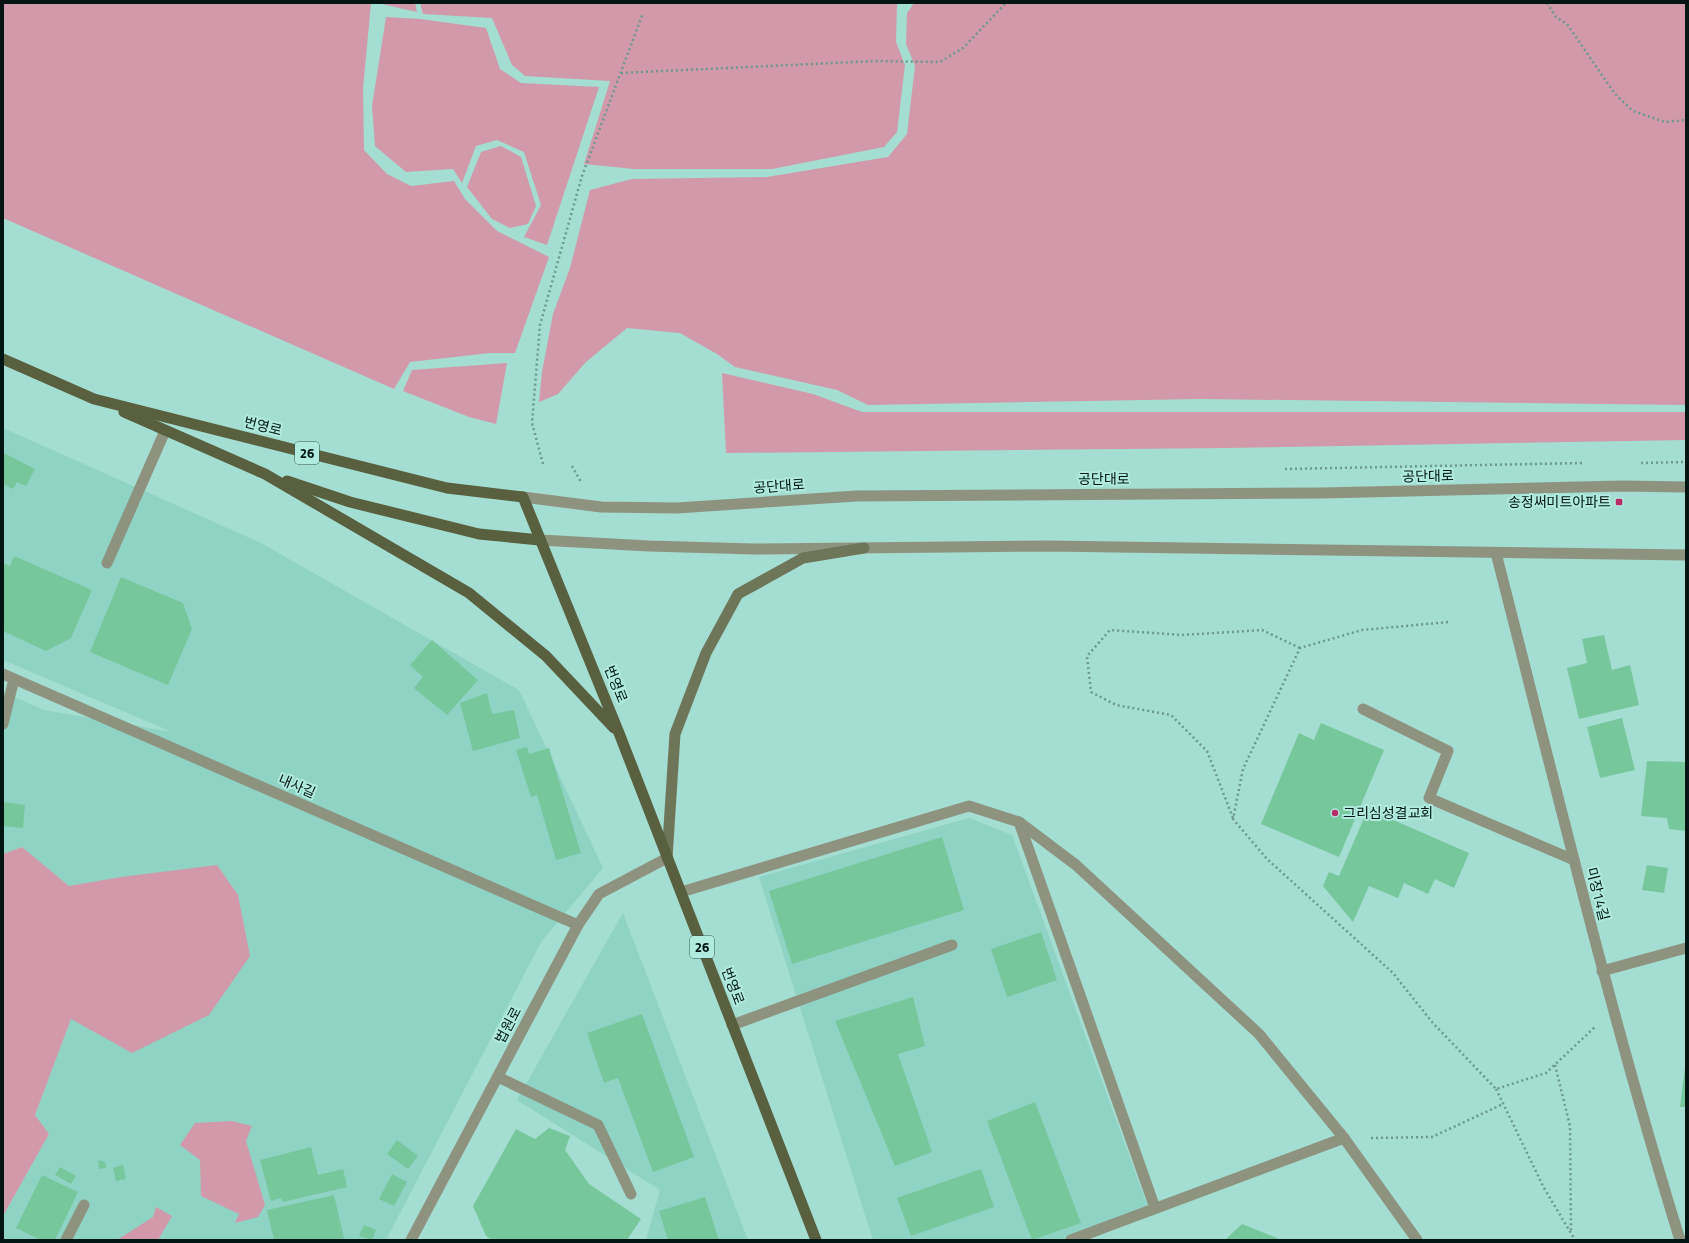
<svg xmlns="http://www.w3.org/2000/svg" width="1689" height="1243" font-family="'Titillium Web','Noto Sans KR',sans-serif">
<rect width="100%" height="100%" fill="#a4ddd1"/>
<g fill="#8fd3c5">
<polygon points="3,428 259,542 519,690 603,868 541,942 386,1240 3,1240 3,1216 49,1134 35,1115 71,1019 69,886 22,847 3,854 3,692 44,710 172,732 3,660"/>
<polygon points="969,818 1012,835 1149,1210 1072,1240 873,1240 759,877"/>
<polygon points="623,913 748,1240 646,1240 660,1190 517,1100"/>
</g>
<g fill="#d299aa">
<polygon points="3,3 371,3 363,89 364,150 387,174 411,186 454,181 465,199 497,231 549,257 515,353 490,353 410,362 394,389 3,218"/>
<polygon points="382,3 415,3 417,12 382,4"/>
<polygon points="420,3 897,3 896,42 905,65 897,132 884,147 772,169 634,169 584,164 610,81 525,76 512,65 492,18 423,14"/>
<polygon points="914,3 1686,3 1686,405 1200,399 868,405 837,390 735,367 717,354 680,333 627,328 586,362 558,394 539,402 542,372 553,314 570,268 590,190 632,179 767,177 888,157 907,134 915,66 906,44 907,13"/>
<polygon points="386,17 420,19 486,28 500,69 521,83 599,87 547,245 524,237 541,205 524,152 497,140 476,146 462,183 453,169 406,172 375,146 372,106"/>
<polygon points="501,146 521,157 536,206 528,224 510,228 492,219 467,187 481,152"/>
<polygon points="507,363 496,424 469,417 403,391 412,370"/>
<polygon points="722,373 813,394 862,412 1686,412 1686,440 1225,448 726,453"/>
<polygon points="22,847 69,886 121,877 217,865 238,895 250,956 209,1015 132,1053 71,1019 35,1115 49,1134 3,1216 3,854"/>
<polygon points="232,1121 252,1126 246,1141 265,1205 258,1217 235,1223 239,1214 201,1196 200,1160 180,1145 195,1123"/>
<polygon points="156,1207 172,1216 158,1240 117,1240 153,1217"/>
</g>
<g fill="#77c79d">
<polygon points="4,453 35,469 26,486 17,482 13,489 3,484"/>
<polygon points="14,556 92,590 71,638 46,651 3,631 3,563 10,566"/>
<polygon points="121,577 183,603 192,629 168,685 90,652"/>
<polygon points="1604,635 1612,670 1630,665 1639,705 1579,719 1567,668 1587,663 1582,639"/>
<polygon points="432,640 478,680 447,715 414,688 423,677 410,665"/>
<polygon points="487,693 492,714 514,710 520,738 473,751 460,703"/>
<polygon points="1622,718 1635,770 1600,778 1587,727"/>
<polygon points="1321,723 1384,750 1339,857 1261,824 1299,733 1314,740"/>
<polygon points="527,747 529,754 549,748 581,853 556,860 537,795 531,797 516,750"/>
<polygon points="1647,761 1686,762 1686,831 1669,829 1667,818 1641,816"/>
<polygon points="3,802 25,805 23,828 3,826"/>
<polygon points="1368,809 1469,853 1454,888 1435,879 1428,894 1404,883 1398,898 1369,886 1353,922 1323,886 1329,872 1339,876"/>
<polygon points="942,837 964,910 792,964 769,891"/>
<polygon points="1647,865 1668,868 1664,893 1642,890"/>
<polygon points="1041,932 1057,980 1007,997 991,949"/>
<polygon points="913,997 925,1046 898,1054 932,1152 895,1166 835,1021"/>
<polygon points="642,1014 694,1157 653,1172 618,1078 604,1083 587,1033"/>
<polygon points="1685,1067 1686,1067 1686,1107 1680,1107"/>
<polygon points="1035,1102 1081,1223 1032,1240 987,1121"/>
<polygon points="549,1128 570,1136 565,1150 589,1184 641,1219 627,1240 492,1240 486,1236 473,1206 516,1129 535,1139"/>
<polygon points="397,1140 418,1156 408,1169 387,1154"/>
<polygon points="311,1147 318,1175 343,1169 347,1187 283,1202 281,1198 271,1201 260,1160"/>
<polygon points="98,1160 105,1162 106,1168 99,1169"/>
<polygon points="123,1165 126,1179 116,1181 113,1168"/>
<polygon points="60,1167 76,1176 71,1184 55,1175"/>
<polygon points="981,1169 994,1207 911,1236 897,1198"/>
<polygon points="392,1174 407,1182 394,1206 379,1199"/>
<polygon points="42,1175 78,1192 55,1240 41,1240 16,1228"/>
<polygon points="334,1195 344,1238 334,1240 274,1240 267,1210"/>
<polygon points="705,1197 719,1240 668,1240 659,1211"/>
<polygon points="1242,1224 1282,1240 1225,1240"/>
<polygon points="364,1225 376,1230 372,1240 359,1236"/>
</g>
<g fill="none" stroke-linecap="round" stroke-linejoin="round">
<g stroke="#6c988f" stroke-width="2.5" stroke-dasharray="2 3" stroke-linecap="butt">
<polyline points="1547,3 1556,17 1567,24 1615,94 1633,111 1665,122 1686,120"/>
<polyline points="621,73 875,61 940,62 963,48 1006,3"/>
<polyline points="1641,463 1686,462"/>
<polyline points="543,464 532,423 540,325 582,176 643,13"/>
<polyline points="572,466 581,482"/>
<polyline points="1285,469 1582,463"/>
<polyline points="1448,622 1362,630 1300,648 1243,769 1233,819 1267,859 1393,973 1432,1022 1496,1089 1546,1073 1596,1026"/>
<polyline points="1233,818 1207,751 1171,715 1116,705 1091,692 1087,656 1110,630 1182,635 1262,630 1300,648"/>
<polyline points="1555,1065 1570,1126 1571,1232"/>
<polyline points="1496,1089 1544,1188 1575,1240"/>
<polyline points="1371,1138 1432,1137 1503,1104"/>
</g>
<g stroke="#8e9380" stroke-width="11">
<polyline points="107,563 165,431"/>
<polyline points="1363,709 1448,751 1429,798 1574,860"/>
<polyline points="3,724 14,679"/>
<polyline points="1019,822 1155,1208"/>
<polyline points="681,892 969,806 1019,822 1076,865 1259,1034 1344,1138 1417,1240"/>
<polyline points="1602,971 1686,948"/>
<polyline points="732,1025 952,945"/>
<polyline points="498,1077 598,1125 631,1194"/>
<polyline points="66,1240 84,1205"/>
<polyline points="1071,1240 1344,1138"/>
</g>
<g stroke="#8e9380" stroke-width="11">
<path d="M1496,553C1555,783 1610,1014 1680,1240"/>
<polyline points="3,674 578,925"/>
<polyline points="411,1240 578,925 599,894 667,858"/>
</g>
<g stroke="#8e9380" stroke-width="11">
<polyline points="523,497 601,507 677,508 856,496 1322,493 1623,486 1686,487"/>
<polyline points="540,540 649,546 754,549 1048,546 1686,555"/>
</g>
<polyline stroke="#6e765a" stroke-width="11" points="667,858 675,734 706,653 738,594 803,558 864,548"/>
<g stroke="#58603f" stroke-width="11">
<polyline points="3,359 94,399 447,488 523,497 619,733 816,1240"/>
<polyline points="124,412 265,474 469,593 546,656 614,728"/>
<polyline points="287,481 350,502 479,534 540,540"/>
</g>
</g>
<g fill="#b82d67" stroke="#b1eade" stroke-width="1.5">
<rect x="1615" y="498" width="8" height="8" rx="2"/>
<circle cx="1335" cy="813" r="4"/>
</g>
<g text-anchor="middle" stroke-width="4" stroke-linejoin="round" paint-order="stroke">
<g fill="#b1eade" stroke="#36564f" stroke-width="1">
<rect x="295" y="442" width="24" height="22" rx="3"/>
<rect x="690" y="936" width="24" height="22" rx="3"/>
</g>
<g font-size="13" font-weight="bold" fill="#011612">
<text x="307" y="458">26</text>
<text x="702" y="952">26</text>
</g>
<g font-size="14" fill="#011612" stroke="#b1eade">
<text transform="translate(263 426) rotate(14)" y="5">번영로</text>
<text transform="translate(1428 476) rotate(-1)" y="5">공단대로</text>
<text x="1104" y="484">공단대로</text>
<text transform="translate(779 486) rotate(-4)" y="5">공단대로</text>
<text transform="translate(616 684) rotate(68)" y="5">번영로</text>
<text transform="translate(297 786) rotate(23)" y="5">내사길</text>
<text transform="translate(1598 894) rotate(76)" y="5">미장14길</text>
<text transform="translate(733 986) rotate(69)" y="5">번영로</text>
<text transform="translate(508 1025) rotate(-62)" y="5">법원로</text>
</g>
<g font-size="14" fill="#011612" stroke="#b1eade" text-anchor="end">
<text x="1611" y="507">송정써미트아파트</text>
<text x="1343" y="818" text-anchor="start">그리심성결교회</text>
</g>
</g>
<rect width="1689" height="1243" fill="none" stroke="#011612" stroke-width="8"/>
</svg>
